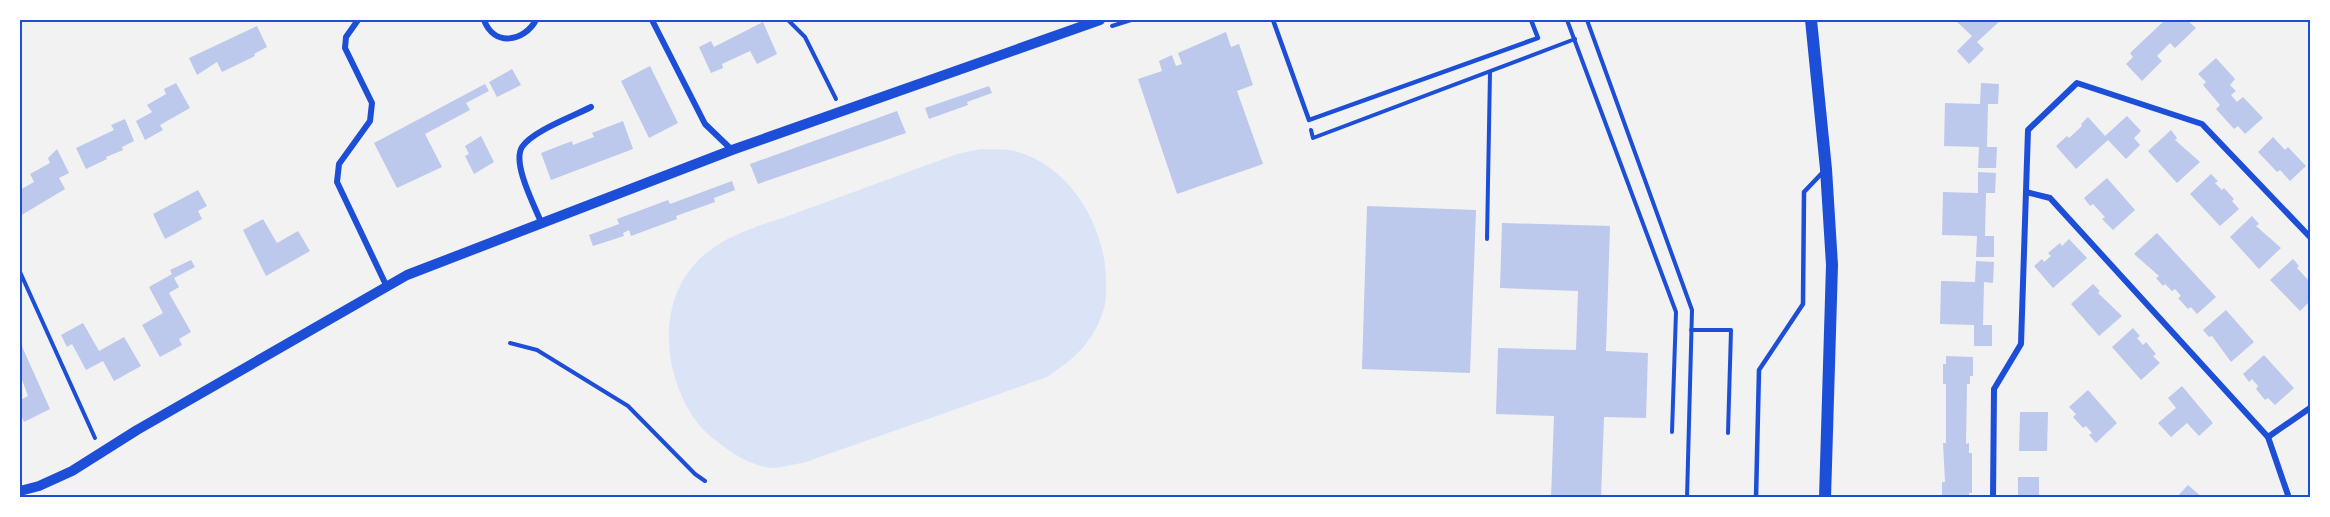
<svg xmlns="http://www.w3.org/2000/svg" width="2330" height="517" font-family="'Playfair Display',serif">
<rect width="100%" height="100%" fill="#f2f2f2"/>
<path fill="#dbe4f7" d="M981,149C992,150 1007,148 1018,152C1070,167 1103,224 1106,275C1106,287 1107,301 1103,312C1091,345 1075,358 1047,377L803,463C793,464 781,468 772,468C758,467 741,459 730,451C717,442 702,431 693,417C661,368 657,295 704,255C730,232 767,224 799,212C852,193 904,173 957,154Z"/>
<g fill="#bdc9ec">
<polygon points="1955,20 2001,20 1977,42 1984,49 1969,64 1957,51 1972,36"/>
<polygon points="2165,20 2187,20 2196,28 2175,48 2170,43 2157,56 2162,61 2142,81 2126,64 2133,57 2130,53"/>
<polygon points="763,22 777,54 757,64 750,51 722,64 723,68 711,73 699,47 711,41 714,47"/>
<polygon points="257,26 267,47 254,54 255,56 222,72 217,62 197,75 189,58"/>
<polygon points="1226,32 1231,47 1239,44 1253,85 1237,91 1263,164 1177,194 1138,79 1162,71 1159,61 1172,55 1176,66 1182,64 1178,53"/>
<polygon points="2216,58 2235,79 2230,85 2236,91 2231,95 2237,102 2243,97 2263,118 2245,134 2238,126 2234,129 2216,109 2220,105 2203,85 2206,82 2198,74"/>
<polygon points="650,66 678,123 649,138 621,81"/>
<polygon points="512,69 521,85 497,97 489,82"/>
<polygon points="176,83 190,108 160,125 163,130 145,140 136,121 152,112 147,105 166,94 164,89"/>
<polygon points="1981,83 1999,84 1998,104 1988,104 1987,147 1997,147 1996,168 1978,168 1979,147 1944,146 1945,103 1980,104"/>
<polygon points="485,84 489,91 466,103 470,110 425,134 442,167 397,188 374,143"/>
<polygon points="989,86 992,93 967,102 968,105 929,119 925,108"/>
<polygon points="897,111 906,133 758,184 750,164"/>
<polygon points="2127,116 2141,131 2134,138 2140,145 2126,159 2108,140 2076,169 2056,146 2067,136 2069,138 2082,126 2081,124 2088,117 2105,136"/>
<polygon points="125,119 134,141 122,147 123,150 106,157 107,159 86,169 76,148 114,130 111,125"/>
<polygon points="623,121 633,149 551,180 541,153 572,141 573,145 594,137 592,133"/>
<polygon points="2171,130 2177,138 2175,140 2200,162 2177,183 2148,151"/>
<polygon points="481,136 494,162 474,174 465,156 469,154 465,146"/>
<polygon points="2273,137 2285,150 2288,147 2306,166 2290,181 2280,170 2277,172 2258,152"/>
<polygon points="57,149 69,173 59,178 65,189 20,216 20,190 34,182 30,174 50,163 48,158"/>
<polygon points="1978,172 1996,173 1995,193 1986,193 1985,236 1994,236 1994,257 1976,257 1977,236 1942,235 1943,192 1978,193"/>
<polygon points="2211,174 2218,181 2215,183 2222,190 2224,188 2234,199 2232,201 2239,209 2220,226 2190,194"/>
<polygon points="2107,178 2135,210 2113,230 2102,219 2105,217 2093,204 2090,206 2084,198"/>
<polygon points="732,181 735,190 714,198 715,202 676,216 677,219 631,236 629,230 623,233 624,236 593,246 589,235 619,224 617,219 668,200 670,204"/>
<polygon points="198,190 207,206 198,211 202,219 165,239 153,214"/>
<polygon points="1367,206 1476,210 1470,373 1362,369"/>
<polygon points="2252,216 2259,224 2256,226 2281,248 2259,269 2230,237"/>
<polygon points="263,219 277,243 298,231 310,251 266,276 243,230"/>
<polygon points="1502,223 1610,226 1606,351 1648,353 1646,418 1604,417 1601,498 1551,498 1554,416 1496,414 1498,348 1576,350 1578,291 1500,288"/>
<polygon points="2157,233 2216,297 2197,314 2191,307 2188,309 2178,298 2181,296 2175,289 2172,291 2165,284 2163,286 2156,278 2159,276 2134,254"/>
<polygon points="2069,239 2087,258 2053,288 2034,266 2042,259 2044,262 2051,256 2048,253 2060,243 2062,246"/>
<polygon points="2293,259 2299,266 2297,268 2310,282 2310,301 2300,311 2270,280"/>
<polygon points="191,260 195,267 174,278 179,287 169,293 191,332 179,339 182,345 160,357 142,325 163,313 149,287 172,274 170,270"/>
<polygon points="1976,261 1994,262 1993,283 1984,282 1983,325 1992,325 1992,346 1974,346 1974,325 1940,324 1941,281 1975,282"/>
<polygon points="2093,284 2100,291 2098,293 2122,316 2099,336 2071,304"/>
<polygon points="2226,310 2254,342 2231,362 2212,336 2209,337 2203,330"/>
<polygon points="83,323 99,351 124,337 141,366 114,381 103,361 86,370 72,344 67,347 61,335"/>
<polygon points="2133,328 2140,336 2137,338 2143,345 2146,342 2156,354 2153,356 2160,363 2141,380 2112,347"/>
<polygon points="20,342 50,409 24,422 20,413 20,400 28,396 20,374"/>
<polygon points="2264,355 2294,388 2275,405 2268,398 2265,400 2256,389 2258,386 2252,379 2249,382 2243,374"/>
<polygon points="1946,356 1973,357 1973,376 1970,376 1970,384 1967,384 1966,444 1969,443 1969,453 1972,453 1972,493 1969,493 1969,498 1942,498 1942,482 1945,482 1943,443 1946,443 1946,384 1943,384 1943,364 1946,364"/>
<polygon points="2182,386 2213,423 2199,436 2187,423 2171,437 2158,423 2176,408 2168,398"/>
<polygon points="2088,390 2117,423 2096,443 2089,435 2092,433 2086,426 2083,428 2073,417 2076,414 2069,407"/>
<polygon points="2020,412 2048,412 2047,451 2019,451"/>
<rect x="2018" y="477" width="21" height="21"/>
<polygon points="2188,485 2203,498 2176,498"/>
</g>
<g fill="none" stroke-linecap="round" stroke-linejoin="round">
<g stroke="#1d4ed8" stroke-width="4">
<polyline points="788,20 805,37 836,99"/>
<polyline points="1567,20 1676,312 1672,432"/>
<polyline points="1587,20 1692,310 1687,498"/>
<polyline points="1112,26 1131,20"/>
<polyline points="1311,130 1313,138 1575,39"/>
<polyline points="1487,239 1490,72"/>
<polyline points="20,272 95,438"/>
<polyline points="1691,330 1731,330 1728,433"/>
<polyline points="510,343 537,350 628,406 695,474 705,481"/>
</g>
<g stroke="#1d4ed8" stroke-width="4.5">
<polyline points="1273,20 1309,120 1538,38 1531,20"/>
<polyline points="1756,498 1759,370 1803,304 1804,192 1824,171"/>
</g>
<g stroke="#1d4ed8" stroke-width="6">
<polyline points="358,20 346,37 345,48 372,103 370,121 339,164 337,182 387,287"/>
<path d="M484,20C494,47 524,42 536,20"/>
<polyline points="652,20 705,124 732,150"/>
<polyline points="2026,192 2050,198 2268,437 2289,498"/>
<path d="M541,222C534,205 512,163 522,147C532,131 574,116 591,107"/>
<polyline points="2268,437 2310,408"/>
<polyline points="1993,498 1994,389 2021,344 2028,130 2077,83 2202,124 2310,237"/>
</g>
<polyline stroke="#1d4ed8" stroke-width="10" points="20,491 39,486 72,471 137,430 407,275 732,150 1100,20"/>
<polyline stroke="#1d4ed8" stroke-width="12" points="1811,20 1826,169 1832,265 1825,498"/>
</g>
<rect width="2330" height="517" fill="none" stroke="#ffffff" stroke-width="42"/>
<rect x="21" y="21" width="2288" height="475" fill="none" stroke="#1d4ed8" stroke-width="2"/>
</svg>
